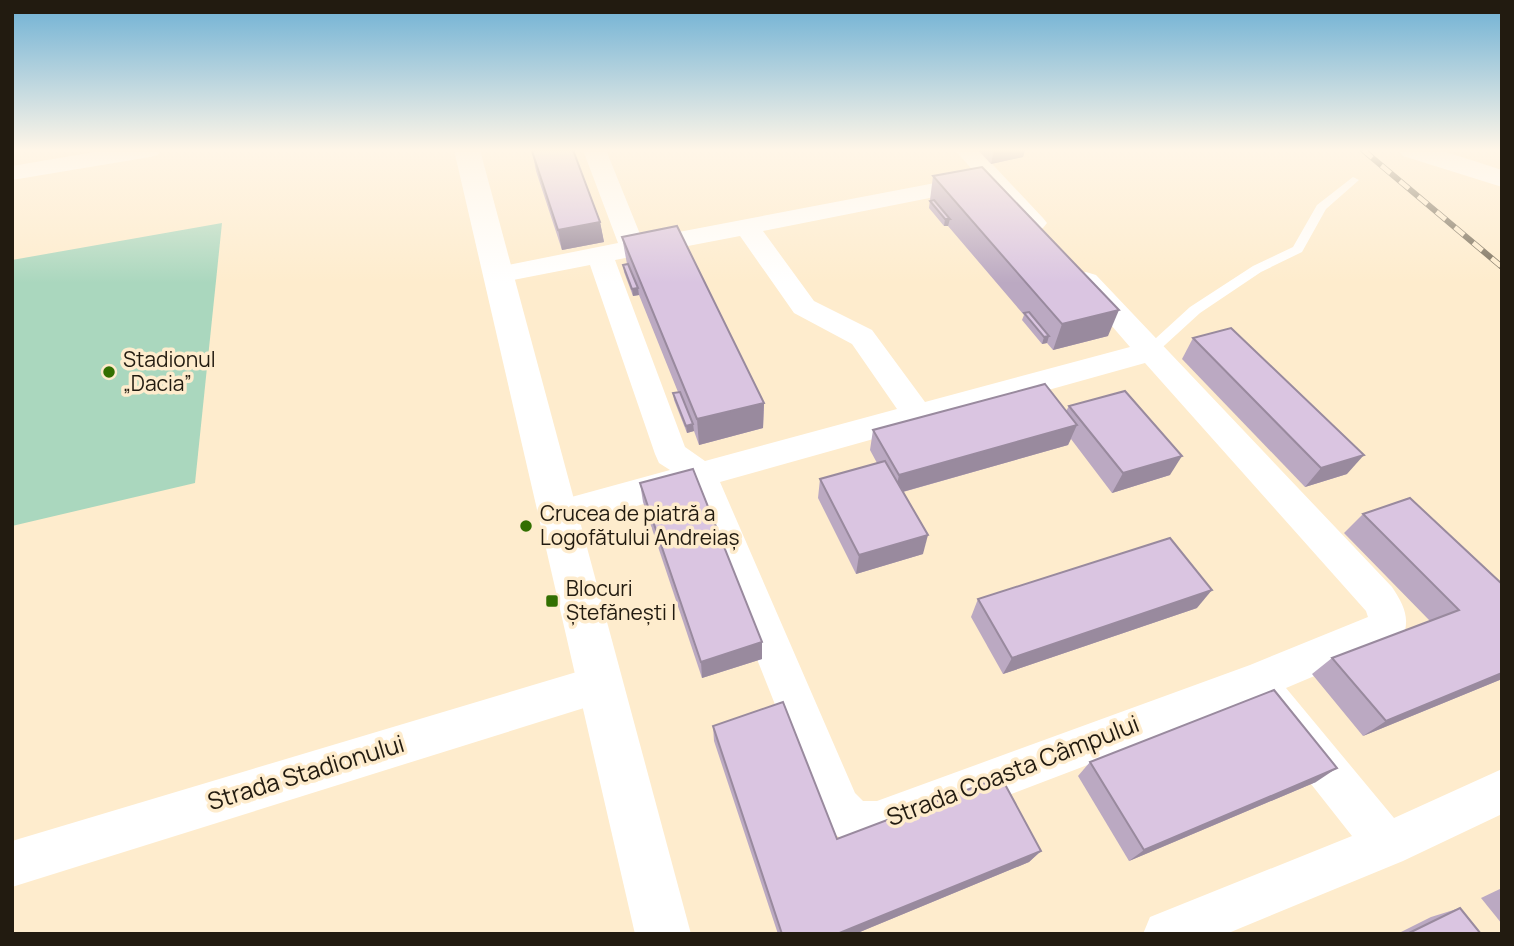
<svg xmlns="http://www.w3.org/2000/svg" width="1514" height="946" font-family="Manrope,sans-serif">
<rect width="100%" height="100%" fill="#feeccd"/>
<polygon fill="#aad7be" points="222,223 195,483 12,526 12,260"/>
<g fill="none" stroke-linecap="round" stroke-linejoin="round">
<polygon fill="#fff" fill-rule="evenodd" points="1353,177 1359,180 1326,209 1302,252 1261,272 1200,313 1154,355 1144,355 1142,352 1144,349 1190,307 1253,266 1293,247 1317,205"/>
<g fill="#fff" fill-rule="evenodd">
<polygon points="106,150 161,150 158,155 150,157 12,180 12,166"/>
<path d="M583,150H606L642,239L977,175L955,150H979L1043,218L1047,223L1043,228L1034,231L1025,228L985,185L975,189L763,231L814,301L872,330L925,402L1130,347L1073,281L1076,275L1086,272L1096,275L1392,587C1404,605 1411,619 1402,639L1286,688L1394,818L1502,769V814L1403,861L1226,934H1143L1150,917L1352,836L1248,704L877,845C853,845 841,841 823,825L690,491L558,528L546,524L541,514L546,504L670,470L659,463L655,454L590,265L498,283L489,281L485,275L489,269L498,267L618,243ZM740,236L794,313L852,344L897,409L705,461L685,447L615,260ZM1145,363L1366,611L1368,617L1250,665L877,801H863L855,793L720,482Z"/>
<polygon points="600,665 614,671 620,684 614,697 600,703 12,887 12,841"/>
</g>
<polygon fill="#fff" fill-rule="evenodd" points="454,150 480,150 691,934 635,934"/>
<polygon fill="#fff" fill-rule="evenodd" points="1399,150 1440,150 1502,170 1502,187 1403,156"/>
<defs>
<polyline id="rail" points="1363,150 1502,267"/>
</defs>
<use href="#rail" stroke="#766b58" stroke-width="6"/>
<use href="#rail" stroke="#feeccd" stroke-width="4.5" stroke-dasharray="12" stroke-linecap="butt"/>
</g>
<g fill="#bba9c2">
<polygon points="978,150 1025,150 1023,157 991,164"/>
<polygon points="532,151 600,222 604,242 562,250 536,171"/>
<polygon points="933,176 1108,336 1053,350 1047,343 1042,344 1022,320 1024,315 948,226 944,226 929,208"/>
<polygon points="622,237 764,403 763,428 699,445 694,431 687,433 674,400 673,393 678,392 639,295 633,296 624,272 623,265 627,264"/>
<polygon points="1193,338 1347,474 1305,487 1182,359"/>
<polygon points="1069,406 1170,475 1112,493 1071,439 1068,445 903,492 923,554 856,574 818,498 820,479 877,463 870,450 873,430 1066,411"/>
<polygon points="640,483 762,659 702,678 643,502"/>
<polygon points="1363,514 1502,584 1502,679 1363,736 1312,674 1332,658 1430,621 1344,533"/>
<polygon points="978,599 1197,608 1003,674 971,617"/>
<polygon points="713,726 837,839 1041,851 1029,862 855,934 778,934 714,741"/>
<polygon points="1090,762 1316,782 1129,861 1078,776"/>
<polygon points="1502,888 1502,924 1481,898"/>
<polygon points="1460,908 1481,934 1397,934 1431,917"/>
</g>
<g fill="#998a9e">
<polygon points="994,150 1025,150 1023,157 991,164"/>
<polygon points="945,219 950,219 948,226 944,226"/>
<polygon points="600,222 604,242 562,250 558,230"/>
<polygon points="638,288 639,295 633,296 632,289"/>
<polygon points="1119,310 1108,336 1053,350 1062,324"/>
<polygon points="1049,336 1047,343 1042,344 1044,337"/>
<polygon points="764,403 763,428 699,445 697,419"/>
<polygon points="693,424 694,431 687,433 686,426"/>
<polygon points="1077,425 1068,445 895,494 899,475"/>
<polygon points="1364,455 1347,474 1305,487 1321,468"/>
<polygon points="1182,456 1170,475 1112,493 1123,473"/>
<polygon points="928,535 923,554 856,574 859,555"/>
<polygon points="1212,590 1197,608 1003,674 1012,658"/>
<polygon points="762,642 762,659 702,678 701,662"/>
<polygon points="1502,673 1502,679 1363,736 1386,721"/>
<polygon points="1337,768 1316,782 1129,861 1144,850"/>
<polygon points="1041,851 1029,862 855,934 837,934"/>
</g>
<g fill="#dac5e1" stroke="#998a9e" stroke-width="2">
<polygon points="536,150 573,150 600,222 558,230 532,151"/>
<polygon points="982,167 1119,310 1062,324 933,176"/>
<polygon points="934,200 950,219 945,219 930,201"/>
<polygon points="677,226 764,403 697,419 622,237"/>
<polygon points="628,264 638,288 632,289 623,265"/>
<polygon points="1029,312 1049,336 1044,337 1024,313"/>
<polygon points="1231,328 1364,455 1321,468 1193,338"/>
<polygon points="1045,384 1077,425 899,475 873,430"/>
<polygon points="1125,391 1182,456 1123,473 1069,406"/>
<polygon points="680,392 693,424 686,426 673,393"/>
<polygon points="885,461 928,535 859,555 820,479"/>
<polygon points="693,469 762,642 701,662 640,483"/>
<polygon points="1410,498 1502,584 1502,673 1386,721 1332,658 1459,610 1363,514"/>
<polygon points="1170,538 1212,590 1012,658 978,599"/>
<polygon points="1274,690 1337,768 1144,850 1090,762"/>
<polygon points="783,702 837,839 1001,777 1041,851 837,934 782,934 713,726"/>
<polygon points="1460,908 1481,934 1407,934"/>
</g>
<linearGradient id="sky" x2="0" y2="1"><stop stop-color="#6db0d4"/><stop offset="0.53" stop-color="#fff6e8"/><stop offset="1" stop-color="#fff6e8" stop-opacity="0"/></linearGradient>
<rect width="1514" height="283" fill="url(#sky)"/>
<g fill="#326f00" stroke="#feeccd" stroke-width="2.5">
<circle cx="109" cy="372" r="7"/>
<circle cx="526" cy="526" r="7"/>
<rect x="545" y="594" width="14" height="14" rx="3.5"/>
</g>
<g text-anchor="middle" stroke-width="7" stroke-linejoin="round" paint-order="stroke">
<g font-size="21" fill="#221b10" stroke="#feeccd" text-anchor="start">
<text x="123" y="367">Stadionul<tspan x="123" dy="24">„Dacia”</tspan></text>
<text x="540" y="521">Crucea de piatră a<tspan x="540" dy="24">Logofătului Andreiaș</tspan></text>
<text x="566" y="596">Blocuri<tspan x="566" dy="24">Ștefănești I</tspan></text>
</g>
<g font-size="24" fill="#221b10" stroke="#feeccd">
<text transform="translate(1013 771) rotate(-21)" y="8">Strada Coasta Câmpului</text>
<text transform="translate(306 773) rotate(-17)" y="8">Strada Stadionului</text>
</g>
</g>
<rect width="1514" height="946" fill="none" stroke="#221b10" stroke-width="28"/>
</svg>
